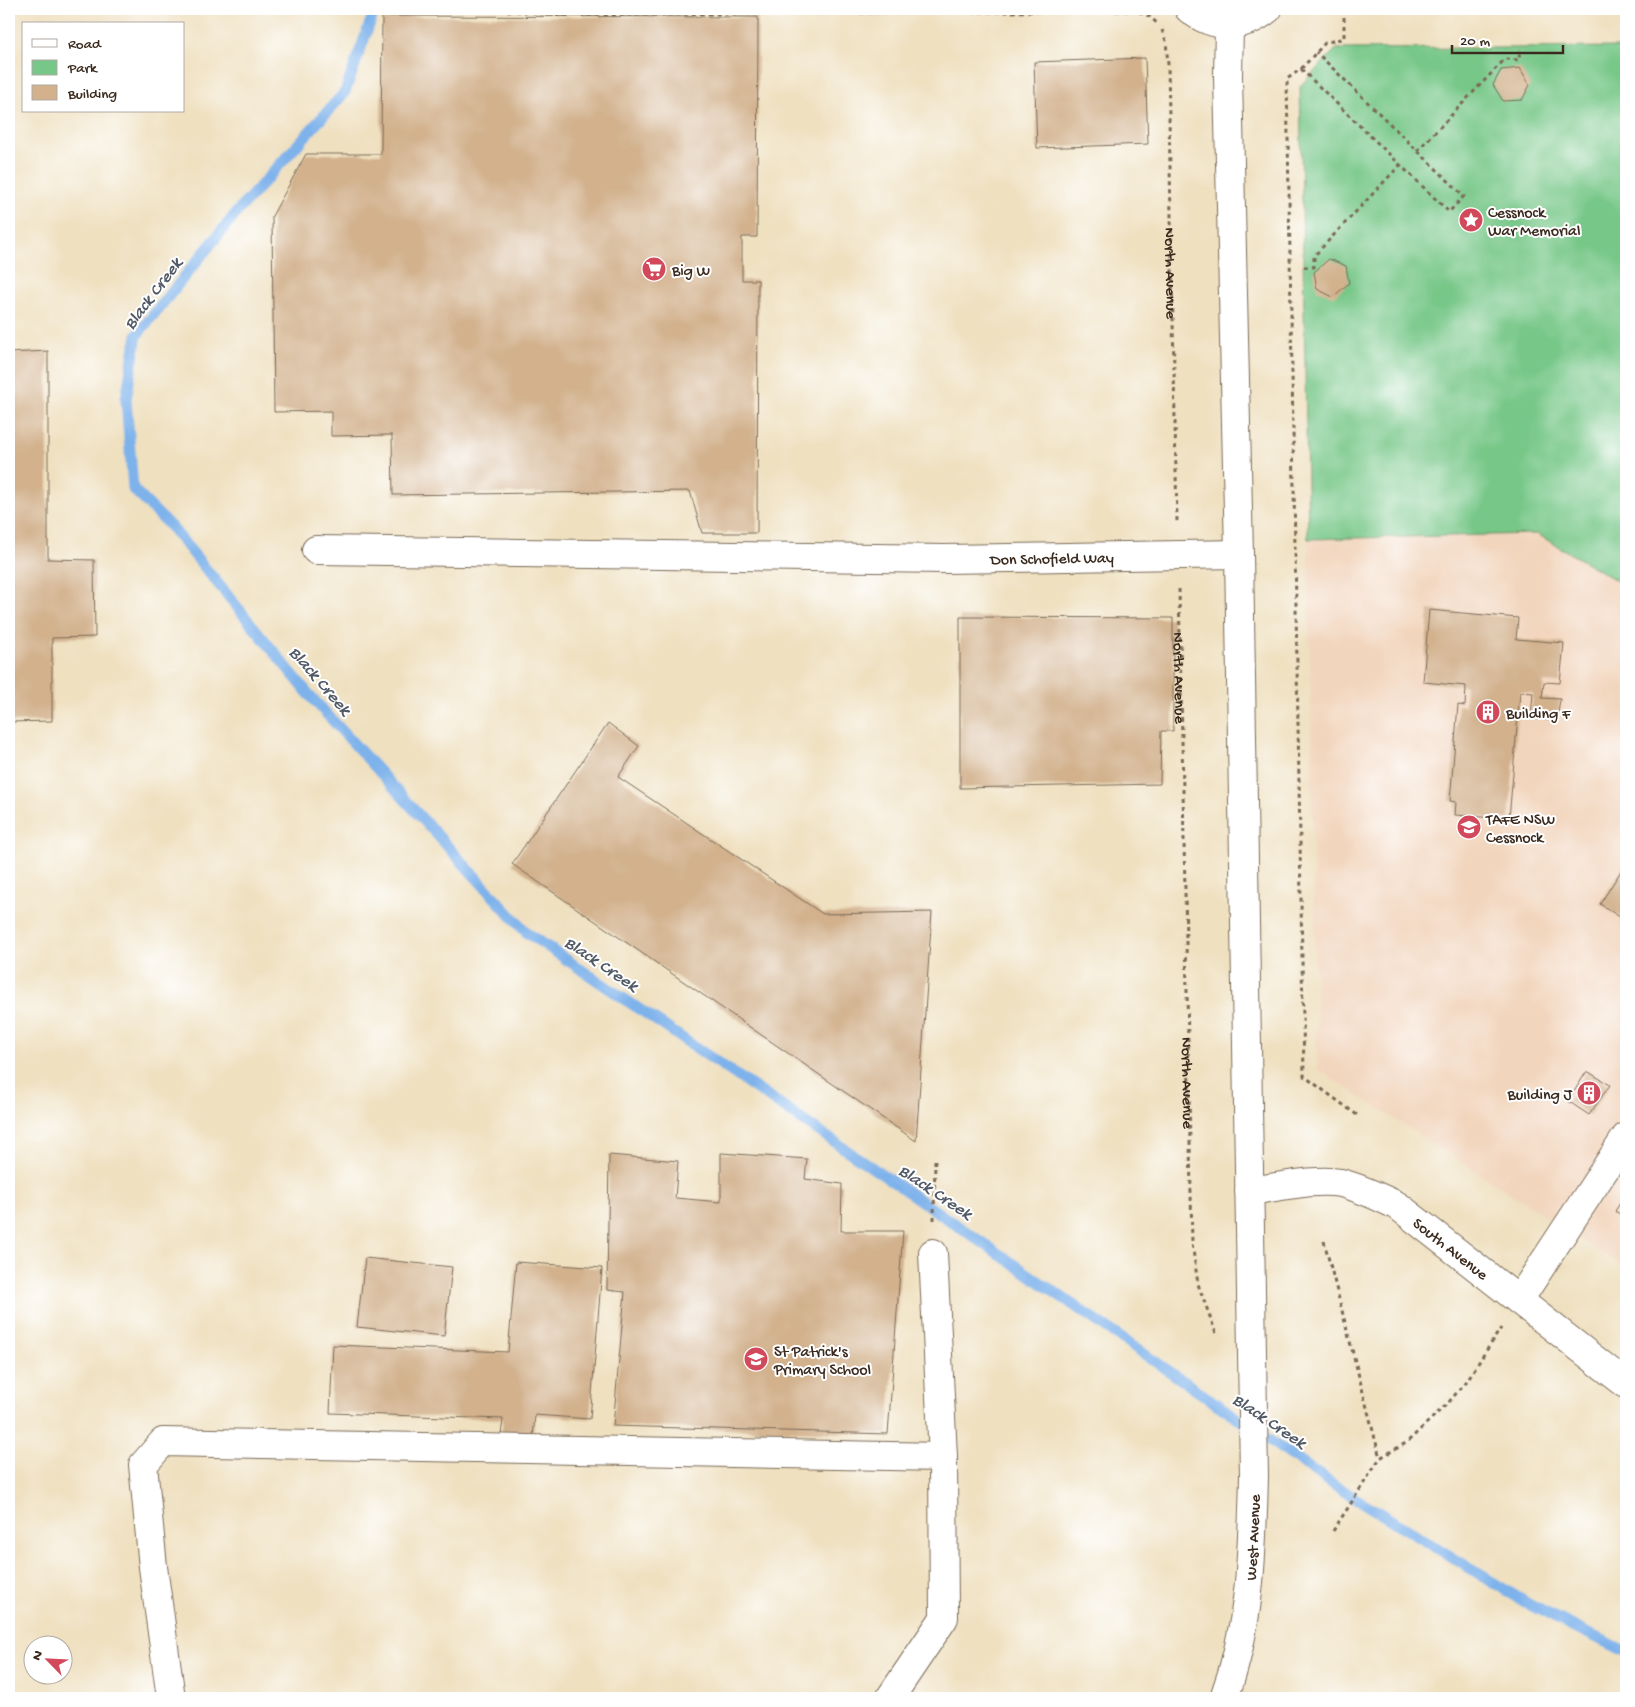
<svg xmlns="http://www.w3.org/2000/svg" width="1635" height="1707" font-family="'Gochi Hand',sans-serif">
<rect width="100%" height="100%" fill="#fff"/>
<filter id="ink" filterUnits="userSpaceOnUse"><feTurbulence type="fractalNoise" baseFrequency=".02" numOctaves="2"/><feDisplacementMap in="SourceGraphic" scale="10" xChannelSelector="R" yChannelSelector="G"/><feConvolveMatrix kernelMatrix="1 2 1 2 8 2 1 2 1" color-interpolation-filters="sRGB"/></filter>
<filter id="wash" filterUnits="userSpaceOnUse"><feTurbulence type="fractalNoise" baseFrequency=".0096" numOctaves="4" result="noise"/><feDisplacementMap in="SourceGraphic" scale="20" xChannelSelector="R" yChannelSelector="G"/><feGaussianBlur stdDeviation="1.12" result="paint"/><feColorMatrix in="noise" values="0 0 0 0 0 0 0 0 0 0 0 0 0 0 0 0 0 1.4 0 .05"/><feComposite in="paint" operator="in"/></filter>
<g filter="url(#wash)">
<rect width="100%" height="100%" fill="#efe0c0"/>
<polygon fill="#f2d5bd" points="1537,534 1626,586 1626,1268 1317,1069 1308,539"/>
<polygon fill="#77c788" stroke="#597853" points="1626,47 1626,586 1537,534 1308,539 1300,86 1336,49"/>
<g fill="none" stroke-linecap="round" stroke-linejoin="round">
<polyline stroke="#7eb2eb" stroke-width="11" points="375,9 345,92 237,212 137,335 126,399 133,489 173,529 312,698 526,932 1008,1260 1334,1485 1530,1605 1626,1652"/>
</g>
<g id="blocks">
<g fill="#d2b18c">
<polygon points="382,16 758,17 757,237 742,237 742,280 758,280 757,533 702,533 690,491 393,495 392,435 331,436 331,411 274,412 272,216 306,154 381,154"/>
<polygon points="1145,58 1148,144 1037,148 1034,62"/>
<polygon points="1520,68 1530,85 1522,100 1503,101 1493,85 1501,70"/>
<polygon points="1329,259 1346,266 1349,283 1333,297 1317,289 1314,272"/>
<polygon points="48,351 48,559 94,560 95,637 52,638 52,721 9,722 9,353"/>
<polygon points="1429,610 1518,618 1516,639 1564,643 1560,683 1544,682 1542,698 1560,699 1557,720 1531,718 1533,693 1520,692 1509,819 1455,815 1456,802 1450,801 1458,705 1465,706 1466,686 1423,682"/>
<polygon points="960,617 1173,618 1173,731 1161,731 1160,784 960,788"/>
<polygon points="608,723 639,746 618,777 823,914 932,912 916,1141 512,864"/>
<polygon points="1626,863 1626,921 1600,904"/>
<polygon points="1587,1071 1610,1085 1589,1115 1568,1101"/>
<polygon points="721,1153 807,1159 805,1179 842,1184 841,1231 903,1231 888,1434 613,1426 625,1292 607,1290 609,1155 678,1161 675,1198 721,1202"/>
<polygon points="1626,1194 1626,1218 1615,1211"/>
<polygon points="365,1258 452,1267 444,1336 357,1327"/>
<polygon points="516,1262 602,1268 590,1419 535,1415 533,1438 501,1436 503,1419 330,1413 333,1345 508,1352"/>
</g>
</g>
</g>
<g filter="url(#ink)">
<use href="#blocks" fill-opacity="0" stroke="#7a6a57" stroke-width="1"/>
<g fill="none" stroke-linecap="round" stroke-linejoin="round">
<defs>
<g id="minor">
<path d="M1189,9C1214,29 1244,29 1268,9"/>
<path id="s3" d="M316,550L944,559L1239,554"/>
<path id="s4" d="M1249,1191C1276,1188 1315,1178 1341,1183C1361,1188 1379,1197 1398,1206L1626,1384"/>
<polyline points="1519,1300 1626,1137"/>
<polyline points="171,1698 153,1567 143,1465 163,1442 943,1457"/>
<polyline points="890,1698 944,1618 943,1457 933,1253"/>
<path id="s5" d="M1224,1698C1251,1624 1252,1554 1254,1476L1239,554L1228,77L1229,25"/>
</g>
</defs>
<use href="#minor" stroke="#7a6a57" stroke-width="30"/>
<g stroke="#7a6a57" stroke-width="3" stroke-dasharray="4 4" stroke-linecap="butt">
<polyline points="484,9 565,15 1137,11 1150,17 1159,25"/>
<polyline points="1344,9 1344,38 1325,43 1301,69 1287,79 1304,1076 1357,1115"/>
<path id="s1" d="M1162,30L1166,41L1168,65L1177,523"/>
<polyline points="1301,69 1449,212 1464,196 1316,52"/>
<polyline points="1417,151 1505,59 1519,60 1520,49"/>
<polyline points="1304,267 1314,267 1314,256 1400,165"/>
<path id="s2" d="M1179,589L1192,1243L1198,1284L1217,1336"/>
<polyline points="934,1220 935,1156"/>
<polyline points="1324,1241 1380,1458"/>
<polyline points="1333,1531 1380,1458 1406,1443 1448,1403 1466,1382 1501,1328"/>
</g>
<use href="#minor" stroke="#fff" stroke-width="28"/>
</g>
</g>
<defs>
<symbol id="sight-disc" viewBox="-11 -11 22 22"><circle r="9.5" fill="#d1495b" stroke="#fff"/><path d="M0-6L1.8-2.2L6-1.7L2.9 1.2L3.7 5.4L0 3.3L-3.7 5.4L-2.9 1.2L-6-1.7L-1.8-2.2Z" fill="#fff"/></symbol>
<symbol id="supermarket-disc" viewBox="-11 -11 22 22"><circle r="9.5" fill="#d1495b" stroke="#fff"/><path d="M-6-5.5h2.5l.6 2H6L4.5 2H-2.5L-4.4-4H-6ZM-1.5 3.2a1.3 1.3 0 1 0 .1 0ZM3 3.2a1.3 1.3 0 1 0 .1 0Z" fill="#fff"/></symbol>
<symbol id="building-disc" viewBox="-11 -11 22 22"><circle r="9.5" fill="#d1495b" stroke="#fff"/><path d="M-4-6H4V6H1V3H-1V6H-4ZM-2.5-4.3h1.7v1.8h-1.7ZM.8-4.3h1.7v1.8H.8ZM-2.5-1h1.7V.8h-1.7ZM.8-1h1.7V.8H.8Z" fill="#fff"/></symbol>
<symbol id="university-disc" viewBox="-11 -11 22 22"><circle r="9.5" fill="#d1495b" stroke="#fff"/><path d="M0-5L7-2L0 1L-7-2ZM-4 1L0 2.5L4 1V4Q0 6-4 4Z" fill="#fff"/></symbol>
<symbol id="school-disc" viewBox="-11 -11 22 22"><circle r="9.5" fill="#d1495b" stroke="#fff"/><path d="M0-5L7-2L0 1L-7-2ZM-4 1L0 2.5L4 1V4Q0 6-4 4Z" fill="#fff"/></symbol>
</defs>
<g fill-rule="evenodd">
<use href="#sight-disc" x="1457" y="206" width="28" height="28"/>
<use href="#supermarket-disc" x="640" y="255" width="28" height="28"/>
<use href="#building-disc" x="1474" y="698" width="28" height="28"/>
<use href="#university-disc" x="1455" y="813" width="28" height="28"/>
<use href="#building-disc" x="1575" y="1079" width="28" height="28"/>
<use href="#school-disc" x="742" y="1345" width="28" height="28"/>
</g>
<g text-anchor="middle" stroke-width="4" stroke-linejoin="round" paint-order="stroke">
<g font-size="16" fill="#3b2a1e" stroke="#fff" text-anchor="start">
<text x="1488" y="217">Cessnock<tspan x="1488" dy="18">War Memorial</tspan></text>
<text x="672" y="275">Big W</text>
<text x="1506" y="718">Building F</text>
<text x="1486" y="824">TAFE NSW<tspan x="1486" dy="18">Cessnock</tspan></text>
<text x="1572" y="1099" text-anchor="end">Building J</text>
<text x="774" y="1356">St Patrick's<tspan x="774" dy="18">Primary School</tspan></text>
</g>
<g font-size="16" fill="#3b2a1e" stroke="#fff">
<text dy="6" stroke="none"><textPath href="#s1" startOffset="244">North Avenue</textPath></text>
<text dy="6" stroke="none"><textPath href="#s3" startOffset="736">Don Schofield Way</textPath></text>
<text dy="6" stroke="none"><textPath href="#s2" startOffset="89">North Avenue</textPath></text>
<text dy="6" stroke="none"><textPath href="#s2" startOffset="494">North Avenue</textPath></text>
<text dy="6" stroke="none"><textPath href="#s4" startOffset="222">South Avenue</textPath></text>
<text dy="6" stroke="none"><textPath href="#s5" startOffset="164">West Avenue</textPath></text>
</g>
<g font-size="18" font-style="italic" fill="#525a66" stroke="#fff">
<text transform="translate(152 293) rotate(-53)" y="6">Black Creek</text>
<text transform="translate(321 680) rotate(49)" y="6">Black Creek</text>
<text transform="translate(602 963) rotate(34)" y="6">Black Creek</text>
<text transform="translate(936 1191) rotate(34)" y="6">Black Creek</text>
<text transform="translate(1270 1420) rotate(34)" y="6">Black Creek</text>
</g>
</g>
<rect width="1635" height="1707" fill="none" stroke="#fff" stroke-width="30"/>
<rect x="22" y="22" width="162" height="90" fill="#ffffff" stroke="#b1aaa5"/>
<rect x="32" y="39" width="25" height="8" fill="#ffffff" stroke="#b1aaa5"/>
<text x="68" y="48" font-size="15" fill="#3b2a1e">Road</text>
<rect x="32" y="60" width="25" height="15" fill="#77c788" stroke="#b1aaa5"/>
<text x="68" y="72" font-size="15" fill="#3b2a1e">Park</text>
<rect x="32" y="85" width="25" height="15" fill="#d2b18c" stroke="#b1aaa5"/>
<text x="68" y="98" font-size="15" fill="#3b2a1e">Building</text>
<g transform="translate(48 1660) rotate(294)"><circle r="24" fill="#ffffff" stroke="#b1aaa5"/>
<path d="M0-4L9 19L0 12L-9 19Z" fill="#d1495b"/>
<text y="-8" font-size="14" font-weight="bold" text-anchor="middle" fill="#3b2a1e">N</text>
</g>
<path d="M1452 45v8h111v-8" fill="none" stroke="#3b2a1e" stroke-width="2.5"/>
<text x="1460" y="45" font-size="15" fill="#3b2a1e" stroke="#ffffff" stroke-width="4" paint-order="stroke">20 m</text>
</svg>
